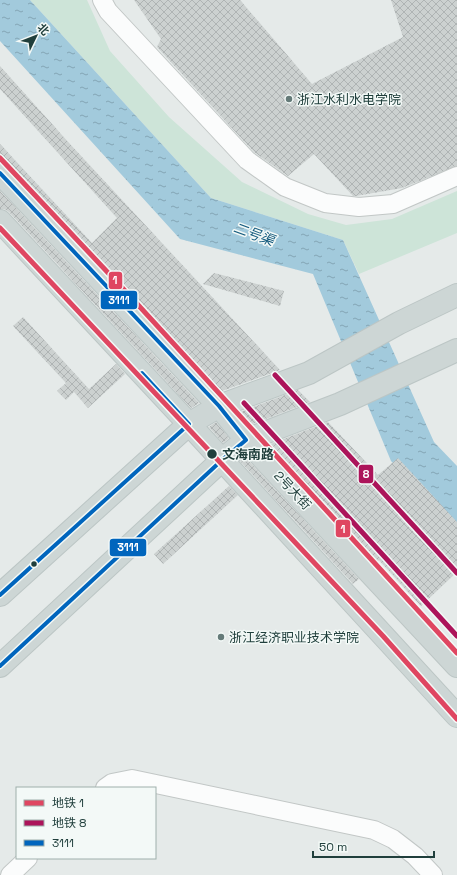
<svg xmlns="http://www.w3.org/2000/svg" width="457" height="875" font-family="'Space Grotesk','Noto Sans SC',sans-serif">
<defs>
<pattern id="water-ripples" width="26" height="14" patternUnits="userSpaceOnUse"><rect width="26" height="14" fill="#a2cadc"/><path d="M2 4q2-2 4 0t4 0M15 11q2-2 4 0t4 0" fill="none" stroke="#84a5b4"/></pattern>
<pattern id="building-cross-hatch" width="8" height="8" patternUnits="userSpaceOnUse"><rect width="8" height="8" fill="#ccd1d0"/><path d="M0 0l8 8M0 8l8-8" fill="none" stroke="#afb4b4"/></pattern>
</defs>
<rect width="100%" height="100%" fill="#e5eae9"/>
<polygon fill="#cde4d8" points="30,0 87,0 110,51 169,117 242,182 308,214 346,225 392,219 457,191 457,233 359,274 343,240 211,198"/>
<polygon fill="url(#water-ripples)" points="0,0 30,0 211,198 343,240 434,442 457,466 457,531 391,461 313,274 180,239 0,41"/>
<g fill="url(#building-cross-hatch)">
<polygon points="134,0 240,0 312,84 403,37 391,0 457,0 457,166 402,188 356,196 353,196 314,154 288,176 254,152 157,47 161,39"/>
<polygon points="0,66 70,144 280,370 222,391 9,164 4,161 0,161 0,144 92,243 117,218 0,89"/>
<polygon points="0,191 199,403 191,408 9,212 4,209 0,209"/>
<polygon points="214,273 284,291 280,306 203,284"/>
<polygon points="23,317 89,389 116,364 125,374 88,408 74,392 66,400 57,391 66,383 13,326"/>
<polygon points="298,390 310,402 250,425 240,412"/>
<polygon points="216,422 229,438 223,443 209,427"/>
<polygon points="328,422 378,475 398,458 457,522 457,572 421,606 379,560 377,562 268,445"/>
<polygon points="245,457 359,579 353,584 240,461"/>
<polygon points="229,486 238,495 163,564 154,554"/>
</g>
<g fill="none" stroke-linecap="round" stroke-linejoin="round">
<defs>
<g id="minor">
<polyline points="102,0 108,11 247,160 285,187 325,203 359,207 393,204 457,176"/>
<polyline points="105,788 112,783 132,779 374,830 393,839 415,856 433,875"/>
<polyline points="10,875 28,858"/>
</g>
<g id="major">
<polyline points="0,173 219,406 246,440 457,666"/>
<polyline points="0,221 189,424 457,716"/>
<polyline points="0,595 189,424 219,406 309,373 399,323 457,295"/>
<polyline points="0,666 222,460 246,440 340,404 457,350"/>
</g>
</defs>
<use href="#minor" stroke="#c2c7c6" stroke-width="20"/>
<use href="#major" stroke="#bcc6c5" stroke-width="24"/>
<use href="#minor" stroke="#fbfcfc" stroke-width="18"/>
<use href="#major" stroke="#cdd6d5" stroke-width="22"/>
<defs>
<g id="bus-1">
<polyline points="0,173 219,406 246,440 222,460 0,666"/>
<polyline points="0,595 189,424 142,373"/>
</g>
</defs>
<use href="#bus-1" stroke="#f3f9f7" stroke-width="7"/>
<use href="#bus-1" stroke="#0065bd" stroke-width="4"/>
<defs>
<g id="metro-1">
<polyline points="0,158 129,295 457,653"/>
<polyline points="0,228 383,636 457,719"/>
</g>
<g id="metro-2">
<polyline points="275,375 457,573"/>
<polyline points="244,403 457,636"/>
</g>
</defs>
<use href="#metro-1" stroke="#f3f9f7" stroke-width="8"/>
<use href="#metro-2" stroke="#f3f9f7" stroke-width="8"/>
<use href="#metro-1" stroke="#df4661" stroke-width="5"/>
<use href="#metro-2" stroke="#ac145a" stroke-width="5"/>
</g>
<g fill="#657b79" stroke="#f3f9f7" stroke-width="1.5">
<circle cx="289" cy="99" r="4"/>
<circle cx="221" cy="637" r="4"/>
</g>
<g fill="#203f3c" stroke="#f3f9f7" stroke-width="1.5">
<circle cx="212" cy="454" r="5.5"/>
<circle cx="34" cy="564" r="3.5"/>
</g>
<g text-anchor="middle" stroke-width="3" stroke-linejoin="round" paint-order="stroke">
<g font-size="13" fill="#203f3c" stroke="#f3f9f7" text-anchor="start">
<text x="297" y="104">浙江水利水电学院</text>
<text x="229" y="642">浙江经济职业技术学院</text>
</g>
<g font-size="13" font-weight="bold" fill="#203f3c" stroke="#f3f9f7" text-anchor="start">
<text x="222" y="459">文海南路</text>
</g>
<g font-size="13" fill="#203f3c" stroke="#f3f9f7">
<text transform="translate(293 490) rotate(47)" y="5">2号大街</text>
</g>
<g font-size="14" font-style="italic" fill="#165c7f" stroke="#f3f9f7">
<text transform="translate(254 234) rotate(20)" y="5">二号渠</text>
</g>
</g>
<g stroke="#f3f9f7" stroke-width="1.5">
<rect x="108" y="271" width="15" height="19" rx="4" fill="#df4661"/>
<rect x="100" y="290" width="38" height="20" rx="4" fill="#0065bd"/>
<rect x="358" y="464" width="16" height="20" rx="4" fill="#ac145a"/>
<rect x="335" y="519" width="16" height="19" rx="4" fill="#df4661"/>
<rect x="109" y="538" width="38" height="19" rx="4" fill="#0065bd"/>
</g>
<g font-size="11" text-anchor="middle" font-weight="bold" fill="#fff">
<text x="115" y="284">1</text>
<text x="119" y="304">3111</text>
<text x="366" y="478">8</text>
<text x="343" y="533">1</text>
<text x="128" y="551">3111</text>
</g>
<rect x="16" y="787" width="140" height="72" fill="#f3f9f7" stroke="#9fafac"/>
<rect x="24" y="800" width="20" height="6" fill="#df4661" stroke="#9fafac"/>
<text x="52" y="807" font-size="12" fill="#203f3c">地铁 1</text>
<rect x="24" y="820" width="20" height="6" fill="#ac145a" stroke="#9fafac"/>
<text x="52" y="827" font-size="12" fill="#203f3c">地铁 8</text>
<rect x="24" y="840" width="20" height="6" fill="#0065bd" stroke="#9fafac"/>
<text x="52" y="847" font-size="12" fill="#203f3c">3111</text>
<g transform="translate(36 36) rotate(47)" stroke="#f3f9f7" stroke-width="3" paint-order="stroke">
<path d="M0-3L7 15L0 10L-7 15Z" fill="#203f3c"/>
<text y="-6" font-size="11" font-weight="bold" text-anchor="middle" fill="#203f3c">北</text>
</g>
<path d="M313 851v6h121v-6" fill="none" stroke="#203f3c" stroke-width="2"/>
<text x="319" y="851" font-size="12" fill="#203f3c" stroke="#f3f9f7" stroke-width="3" paint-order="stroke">50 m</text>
</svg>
